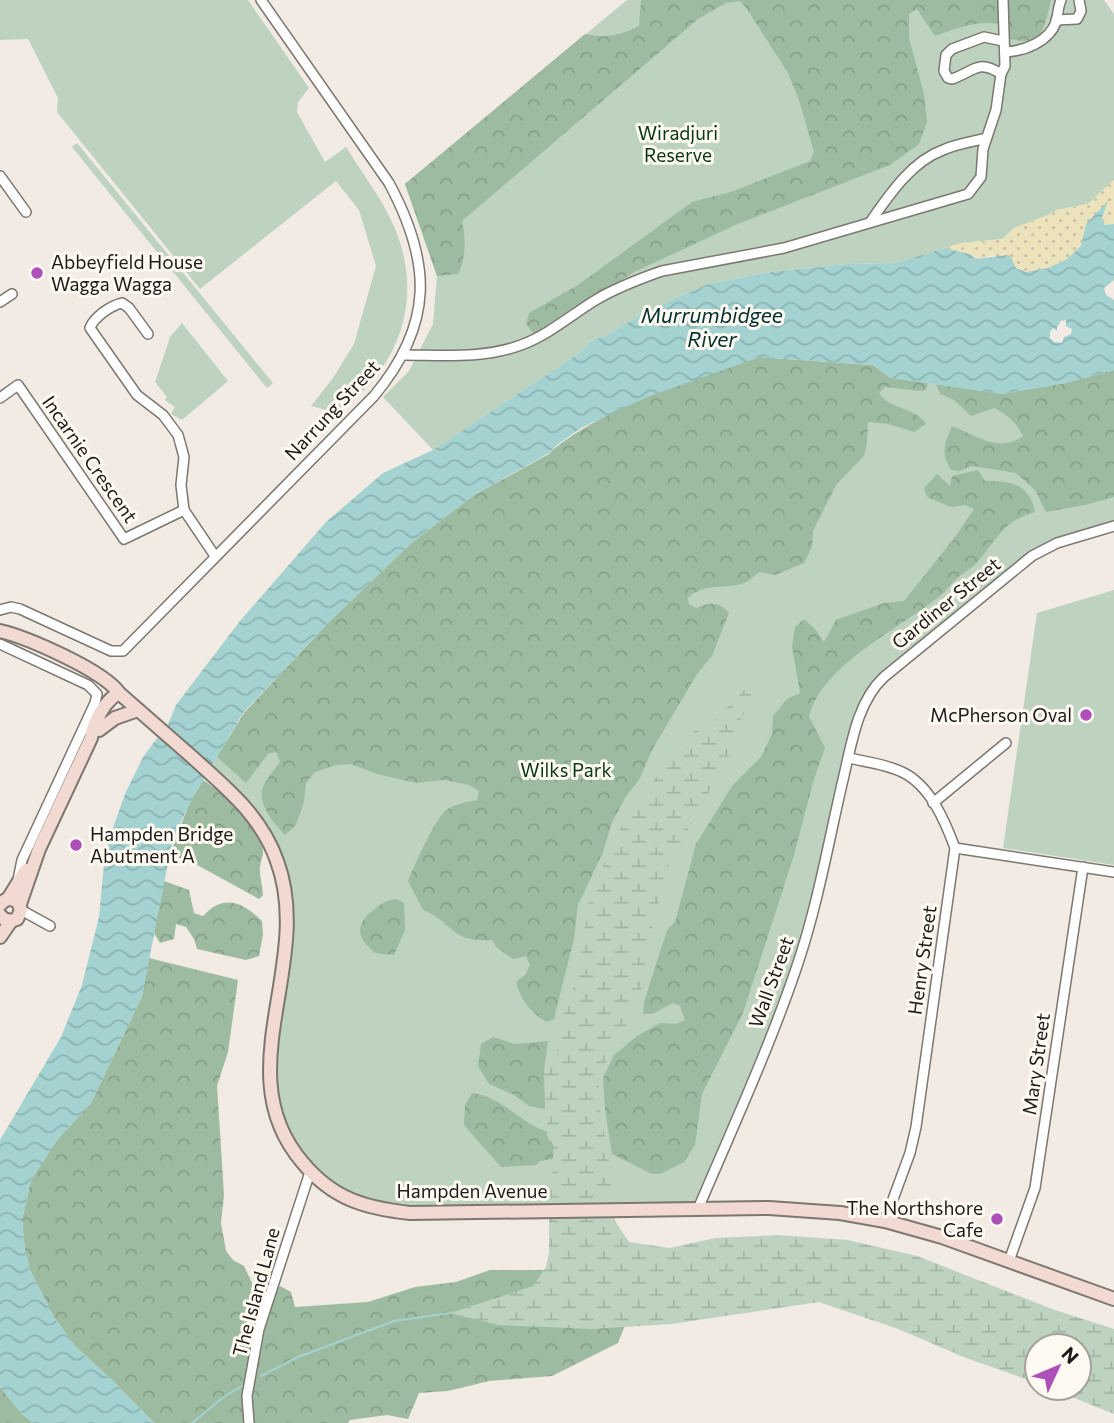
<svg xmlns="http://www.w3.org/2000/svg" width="1114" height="1423" font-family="Commissioner,sans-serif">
<defs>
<pattern id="forest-crowns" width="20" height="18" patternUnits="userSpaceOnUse" patternTransform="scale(1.75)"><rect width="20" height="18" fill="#9dbba0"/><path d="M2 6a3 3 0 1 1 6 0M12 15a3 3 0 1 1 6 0" fill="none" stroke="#87a089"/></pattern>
<pattern id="wetland-marsh" width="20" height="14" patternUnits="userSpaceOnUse" patternTransform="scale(1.75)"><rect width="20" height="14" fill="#bdd3bf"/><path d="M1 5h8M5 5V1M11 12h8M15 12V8" fill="none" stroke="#a2b5a3"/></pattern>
<pattern id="sand-dots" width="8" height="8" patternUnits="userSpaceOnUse" patternTransform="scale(1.75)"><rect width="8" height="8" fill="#ece3bd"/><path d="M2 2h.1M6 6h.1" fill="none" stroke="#cac2a2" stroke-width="1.8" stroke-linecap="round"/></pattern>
<pattern id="water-waves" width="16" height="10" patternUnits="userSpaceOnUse" patternTransform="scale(1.75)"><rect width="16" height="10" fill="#a3d2d1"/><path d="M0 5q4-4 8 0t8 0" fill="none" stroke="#8cb4b3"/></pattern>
</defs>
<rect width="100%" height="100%" fill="#f1ebe3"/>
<g fill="#bdd3bf">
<path d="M0,0H248L309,88L298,102L297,112L325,162L346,147C360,170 377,192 389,216C427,290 404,366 337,413L311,406L333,378L354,344L376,266L359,210L336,181L200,289L57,112L58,98L28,39L0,40Z"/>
<polygon points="627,0 1104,0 1114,14 1114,180 1088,204 1057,210 1046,216 1014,228 1003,239 962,243 895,263 847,264 771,272 708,284 647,311 607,335 589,342 585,349 433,450 383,397 409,371 433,324 437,276 405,184"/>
<polygon points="77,143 273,383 267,388 72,147"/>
<polygon points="182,323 228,381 182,420 171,414 175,407 165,400 167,397 155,382 170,337"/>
<polygon points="1114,370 1114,526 1044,549 884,677 865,702 804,943 698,1209 428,1213 345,1198 294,1153 269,1090 286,962 277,860 210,768 244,713 331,620 891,378 1002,394 1066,383"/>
<polygon points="1114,590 1114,865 1003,848 1037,613"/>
</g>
<g fill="url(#forest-crowns)">
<path d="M641,0H1051C1042,39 1040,48 998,36V24C977,20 955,29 935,36L917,9L909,14V38L924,94L927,122L919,144L890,165L740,223L636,271L534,334L526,324L529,313L578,285L692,202L731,192L810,161L814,152L799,100L788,73L747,9L740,1L726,3L698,19L462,221C466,238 466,259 458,274L437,276L405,184L585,34C606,39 621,35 639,26Z"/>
<path d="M760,357L873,365L891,378L928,383L926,390L920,391L885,387L879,393C890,410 916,407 926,424L914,432L888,424L868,422L867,443L864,456L836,485L813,531L812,547L804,563L775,575L759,572C754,576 747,583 741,584C721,589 704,583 688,598L689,604L696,608C710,602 719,601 729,613L712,656L697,674L652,750L640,778L625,798L612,822L603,852L578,905L574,939L554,1019L547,1022C531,1013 521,1001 516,982L525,975L530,965L526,956L513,959L496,947L493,940C449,943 454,922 423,910L408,881C414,866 434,821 445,811C454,804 467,802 477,800L479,791L469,785L444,780L416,783L377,774L351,764L336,765L315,772L306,783L304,802L296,825L285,835C274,824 255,801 264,785C268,777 275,769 280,762L276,752L268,754L246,783L217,757L244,713L331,620L410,544L474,495L549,454C556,446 562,443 570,437C628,399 695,378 760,357Z"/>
<path d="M1114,370V497L1085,505L1046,512L1035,490L1016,473L972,466L960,471L951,470C940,452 945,444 952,426C976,435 998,454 1023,436C1016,422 1008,415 994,408L971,416L954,400L940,394L936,384L1002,394L1066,383Z"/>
<path d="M978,470L985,481C1011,481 1029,483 1035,512C1004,521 999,536 980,559C974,568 963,572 955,580C950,585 946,591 941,595C900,629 824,663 809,716L825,748L814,779L794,855L743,1013L702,1094L695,1145L684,1162L660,1174H652L612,1154L605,1110L603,1078L614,1055L637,1036L660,1023L676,1024L685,1020L680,1006L673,1003L652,1014H643L644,1002L667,930L675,922L696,844L732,786L761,757L772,734L773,716L787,699L800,693L792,647L795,627L804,619L815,629L824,642L836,620L884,603L904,601L955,537L974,509L965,505L951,507L927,497L924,488L937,474L950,486L952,476Z"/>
<path d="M203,780C226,795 252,819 262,846C265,854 261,859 260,867C259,876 263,886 263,895L259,899L199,866L170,854L189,804Z"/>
<path d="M164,881L189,890L194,913L203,916C223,894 242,901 262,921L263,935L259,956L246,960L197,949L194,939L186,927L176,924L174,939L160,943L154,933Z"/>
<path d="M396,899L404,903L405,930L394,955L375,953C359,939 353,927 372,911C381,904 384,901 396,899Z"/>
<polygon points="149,958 238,980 228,1052 217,1086 224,1195 221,1223 226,1251 233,1260 244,1266 254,1287 253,1300 248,1310 257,1311 280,1286 291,1292 295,1307 368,1302 415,1287 456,1282 490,1270 556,1270 640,1288 618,1343 552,1376 489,1381 448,1391 419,1393 408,1419 387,1415 350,1420 348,1423 154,1423 114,1382 75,1346 54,1317 30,1270 25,1250 22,1220 31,1180 57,1140 91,1103 142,996"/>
<polygon points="493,1037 515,1044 548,1041 544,1071 545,1109 529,1106 514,1095 489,1084 478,1066 481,1044"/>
<path d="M472,1093C502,1097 520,1122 547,1132L548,1138L554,1146L553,1159L540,1161L536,1165L501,1167L464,1125L465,1105Z"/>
<polygon points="0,1387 22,1414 33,1423 0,1423"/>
</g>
<polygon fill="url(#wetland-marsh)" points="744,690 754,691 735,734 728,758 669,863 646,952 644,982 620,1040 600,1072 598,1099 613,1184 615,1221 629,1242 669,1248 716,1238 778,1235 848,1240 917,1256 1052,1309 1114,1329 1114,1414 1050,1388 1079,1388 1079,1346 1037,1346 1037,1383 966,1358 898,1329 819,1302 671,1324 592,1329 498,1325 450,1313 533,1286 546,1267 549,1253 549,1220 554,1146 548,1138 544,1071 555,1061 564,1011 579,973 590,894 620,829 678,746 700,726 716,719"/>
<polygon fill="url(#sand-dots)" points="1114,180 1114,224 1104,225 1102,217 1107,204 1086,224 1081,246 1067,259 1048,268 1026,272 993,255 976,259 945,248 962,243 1003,239 1014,228 1046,216 1057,210 1088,204"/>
<path fill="url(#water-waves)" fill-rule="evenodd" d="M1108,201L1102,218L1105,225L1114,224V280L1104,288L1106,295L1114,300V370L1066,383L1002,394L891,378L873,365L760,357L647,397L581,428L557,445L549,453L474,495L410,544L331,620L243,713L189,804L172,843L142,996L91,1103L57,1140L31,1180L22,1220L25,1250L30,1270L54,1317L75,1346L114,1382L154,1423H33L22,1414L0,1387V1140L61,1037L82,985L99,917L104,864L109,839L125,794L143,757L168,724L176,705L240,621L326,522L383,473L433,450L585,349L589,342L607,335L647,311L708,284L771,272L847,264L895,263L945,248L969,254L976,259L1007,255L1011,257L1016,268L1026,272L1048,268L1067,259L1081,246L1086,224ZM1066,320V326L1072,329L1071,334L1064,337L1062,343L1054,342L1050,338V332L1053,328L1057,331V327L1061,321Z"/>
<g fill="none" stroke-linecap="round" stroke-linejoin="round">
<g stroke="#a3d2d1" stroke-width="2">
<polyline points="261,1376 298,1357 394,1321 450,1313"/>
<polyline points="192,1423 225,1396 244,1385"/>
</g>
<defs>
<g id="minor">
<polyline points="1056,20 1077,19 1081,11 1079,0"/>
<path d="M1005,52C1024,51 1049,42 1056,22C1058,15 1058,7 1061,0"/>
<path d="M1001,74C978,59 975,71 952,79L948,78L944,71L946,55L952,49L984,37L1003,41"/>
<polyline points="0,176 26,212"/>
<path d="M871,221C889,195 912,161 943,150C956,144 972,142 986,138"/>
<polyline points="0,302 12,294"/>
<path d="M148,334L129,308L122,303C110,306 94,317 90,328L137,395L163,415L178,435L184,457L181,485L184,510L215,556"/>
<path d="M404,355C442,355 484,359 521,345C548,335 570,316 594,301C615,288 639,279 662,271L784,248L968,194L981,177L983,149L996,110L1001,74L1005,66L1003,0"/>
<polyline points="0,398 18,385 124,539 184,510"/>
<path d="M0,610L11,607L20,609L111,651H123L374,396C434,324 432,263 389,183L261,0"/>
<polyline points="0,644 88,685 97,694 95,703 22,860 18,880"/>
<path d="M849,758C866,762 886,764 902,772C930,785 945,821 955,848L916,1127L910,1153L885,1221"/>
<polyline points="933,803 1006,743"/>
<polyline points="955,848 1114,872"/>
<polyline points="21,910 50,926"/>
<path d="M698,1209C732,1129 769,1049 797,966C817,907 828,845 842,784C851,748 856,703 884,677L1032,556L1057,543L1114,526"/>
<polyline points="1009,1261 1035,1188 1083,867"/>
<polyline points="249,1423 247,1396 259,1329 310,1172"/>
</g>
<g id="secondary">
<path d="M0,631C27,637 104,671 119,693C143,714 167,735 191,756C226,788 261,815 277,861C315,964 225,1073 303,1163C333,1199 365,1208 410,1213L769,1208L840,1213L885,1221L942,1237L1114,1299"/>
<polyline points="99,730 115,718 138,710"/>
<polyline points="8,899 26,870"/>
<path d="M20,904L39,849L91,738C94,722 104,701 119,693"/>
<path d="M0,905C4,899 11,897 18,902L21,910L17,919C10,922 4,921 0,915"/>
<polyline points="0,937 11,921"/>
</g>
</defs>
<use href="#minor" stroke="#7c7770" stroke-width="12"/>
<use href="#secondary" stroke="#7c7770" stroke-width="16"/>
<use href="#minor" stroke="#fff" stroke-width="9"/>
<use href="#secondary" stroke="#f2dad2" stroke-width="12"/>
</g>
<g fill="#ae50b9" stroke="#fef9f1" stroke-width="2.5">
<circle cx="37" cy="273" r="7"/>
<circle cx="1086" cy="715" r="7"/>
<circle cx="76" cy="845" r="7"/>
<circle cx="997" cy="1219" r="7"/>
</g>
<g text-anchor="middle" stroke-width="6" stroke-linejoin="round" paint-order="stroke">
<g font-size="19" fill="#063714" stroke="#fef9f1">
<text x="678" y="140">Wiradjuri<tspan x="678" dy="22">Reserve</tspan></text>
<text x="566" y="777">Wilks Park</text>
</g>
<g font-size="19" fill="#1d1b18" stroke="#fef9f1" text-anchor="start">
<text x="51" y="269">Abbeyfield House<tspan x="51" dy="22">Wagga Wagga</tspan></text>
<text x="1072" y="722" text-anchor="end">McPherson Oval</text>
<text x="90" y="841">Hampden Bridge<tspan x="90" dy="22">Abutment A</tspan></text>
<text x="983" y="1215" text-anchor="end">The Northshore<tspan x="983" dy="22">Cafe</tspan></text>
</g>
<g font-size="19" fill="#1d1b18" stroke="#fef9f1">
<text transform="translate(332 410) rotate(-47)" y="7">Narrung Street</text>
<text transform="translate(90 459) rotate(55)" y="7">Incarnie Crescent</text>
<text transform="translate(946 603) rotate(-39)" y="7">Gardiner Street</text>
<text transform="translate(922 960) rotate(-82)" y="7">Henry Street</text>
<text transform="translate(771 982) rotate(-70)" y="7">Wall Street</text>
<text transform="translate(1036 1064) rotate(-82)" y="7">Mary Street</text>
<text x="472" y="1198">Hampden Avenue</text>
<text transform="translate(256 1292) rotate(-75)" y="7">The Island Lane</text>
</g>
<g font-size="21" font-style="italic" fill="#013030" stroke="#fef9f1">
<text x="712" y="323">Murrumbidgee<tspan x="712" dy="24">River</tspan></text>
</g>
</g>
<g transform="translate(1058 1367) rotate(46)"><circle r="33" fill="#fef9f1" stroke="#a4a09a" stroke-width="2"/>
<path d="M0-5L12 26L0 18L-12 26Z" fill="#ae50b9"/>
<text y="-10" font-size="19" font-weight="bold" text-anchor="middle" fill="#1d1b18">N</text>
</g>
</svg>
